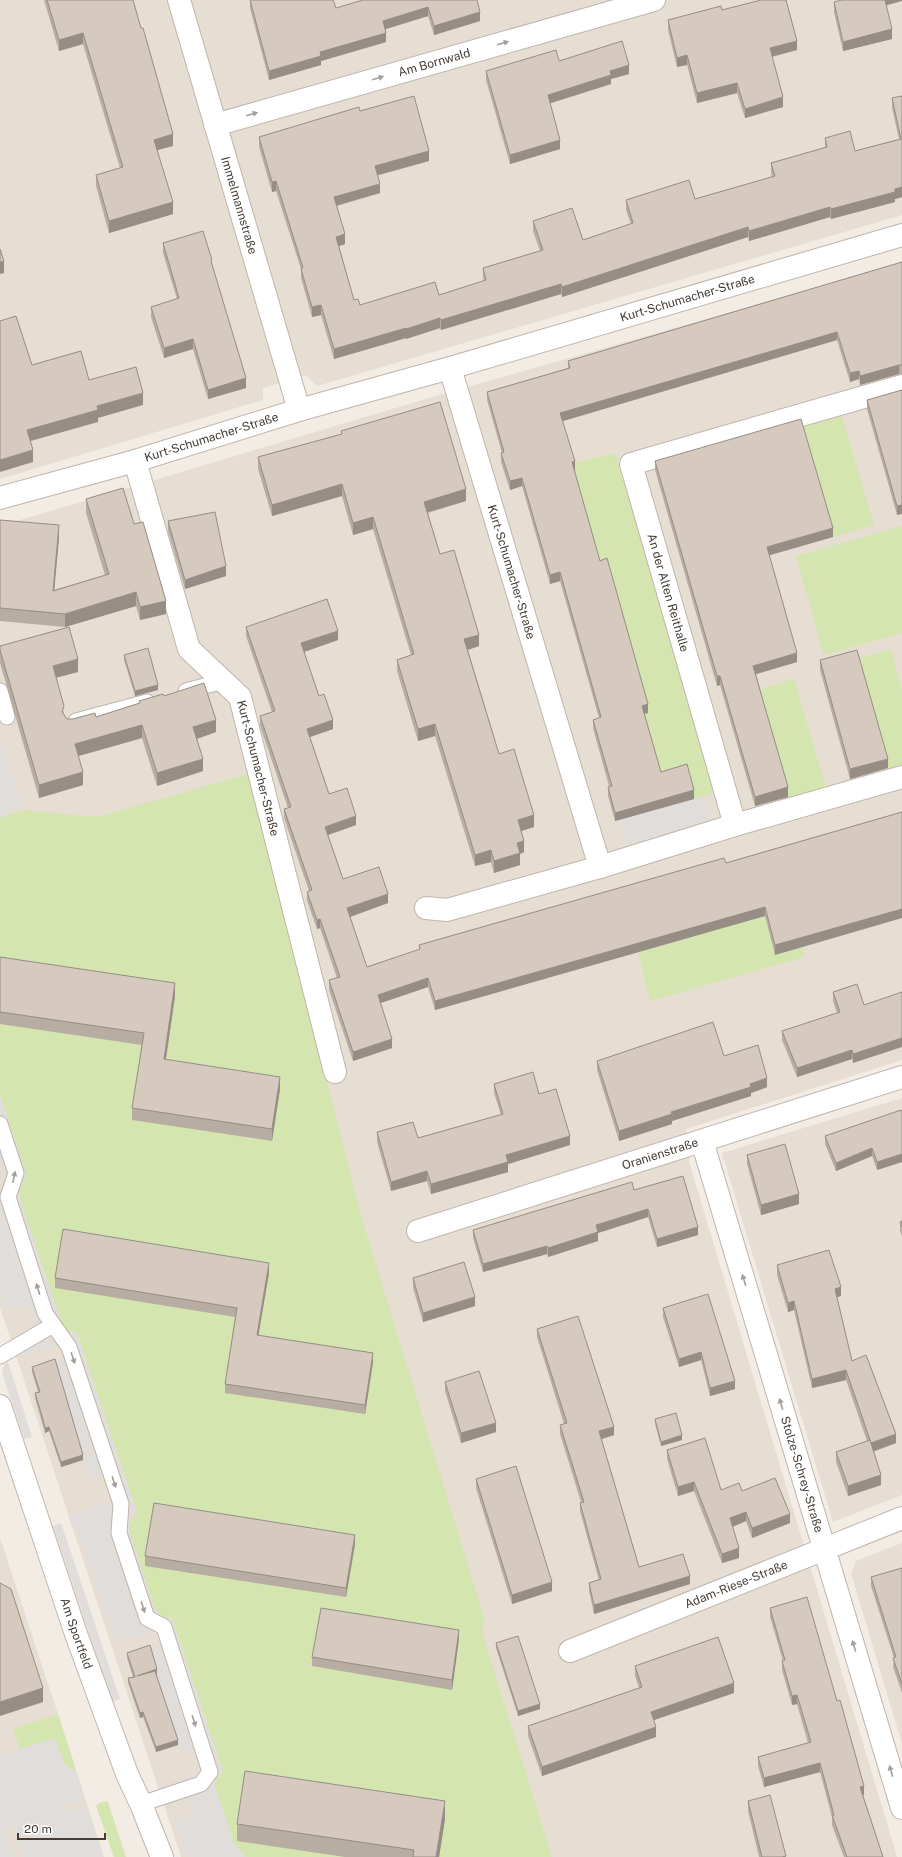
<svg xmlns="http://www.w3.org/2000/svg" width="902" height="1857" font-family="'Public Sans',sans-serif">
<rect width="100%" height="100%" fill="#f2ece5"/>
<g fill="#e6ddd3">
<polygon points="0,0 902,0 902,215 317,386 306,375 263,388 263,400 0,479"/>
<polygon points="902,263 902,1060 686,1129 690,1165 897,1857 181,1857 0,1307 0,526 426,399"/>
<polygon points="902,1098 902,1495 833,1522 722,1153"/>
<polygon points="0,1538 58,1714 104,1857 0,1857"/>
<polygon points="902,1543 902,1744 851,1573 856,1561"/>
</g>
<g fill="#d5e5af">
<polygon points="841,413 874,525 833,537 800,425"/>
<polygon points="615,453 716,792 694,799 687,773 661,780 642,714 648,712 600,569 546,479 575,470 573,463"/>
<polygon points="902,526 902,633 824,655 796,556"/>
<polygon points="891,649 902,690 902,766 889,770 857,659"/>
<polygon points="794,679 826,788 789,799 757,690"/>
<polygon points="248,774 363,1222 485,1621 482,1632 552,1857 245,1857 244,1853 235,1846 215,1787 215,1782 223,1771 172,1618 163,1617 155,1610 129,1530 129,1524 137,1512 77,1332 68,1331 64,1329 18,1194 26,1174 0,1094 0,818 23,810 97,817"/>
<polygon points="732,893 902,918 802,947 804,957 650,1001 638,952 740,923"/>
<polygon points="58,1714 76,1770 73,1771 64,1763 55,1738 20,1749 13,1729"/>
<polygon points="106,1801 108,1802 126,1857 114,1857 96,1806 99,1803"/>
</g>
<g fill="#e0ddda">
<polygon points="0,737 22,807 0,814"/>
<polygon points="703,796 709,821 626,845 619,820"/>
<polygon points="0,1094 26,1174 18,1195 64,1329 68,1331 77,1332 137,1512 129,1524 129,1530 155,1610 163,1617 172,1618 223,1771 215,1781 215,1787 235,1846 244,1853 245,1857 187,1857 175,1820 193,1814 195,1806 192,1801 185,1800 165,1807 158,1787 194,1777 200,1772 202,1769 198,1748 181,1754 167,1710 151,1676 157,1673 150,1650 162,1644 157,1631 153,1631 116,1642 77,1526 72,1527 69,1516 117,1499 105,1477 90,1478 83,1460 55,1364 67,1357 59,1344 16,1358 11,1340 31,1332 34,1329 35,1321 29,1303 6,1310 0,1294 0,1226 2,1225 0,1219 0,1204 2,1204 9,1174 7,1166 0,1168"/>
<polygon points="8,1362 32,1437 24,1439 2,1372 5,1363"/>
<polygon points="61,1523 120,1699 112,1702 53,1526"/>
<polygon points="55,1738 65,1764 70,1769 73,1771 76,1770 85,1799 63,1806 63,1810 69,1811 86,1806 103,1857 24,1857 13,1825 4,1828 13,1857 0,1857 0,1756"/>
</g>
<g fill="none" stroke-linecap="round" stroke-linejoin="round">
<defs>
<g id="lane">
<polyline points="0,691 7,717"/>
<polyline points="186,691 223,681"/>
<polyline points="76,721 147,702"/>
<polyline points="0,1124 16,1173 8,1197 45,1313 69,1347 121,1504 119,1533 147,1618 164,1627 210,1772 201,1784 141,1804"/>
<polyline points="0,1356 53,1325"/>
</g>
<g id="street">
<path id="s1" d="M179,0L299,410"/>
<path id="s2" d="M215,125L654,0"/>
<path id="s3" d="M450,368L600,867"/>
<path id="s4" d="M902,386L631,464L735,825L902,777"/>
<path id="s5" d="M135,461L189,649L240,697L335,1072"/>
<path id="s6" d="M0,498L135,461L299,410L450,368L902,235"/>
<polyline points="426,908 447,910 600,867 735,825"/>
<path id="s7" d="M702,1141L902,1808"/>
<path id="s8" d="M418,1231L902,1077"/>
<path id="s9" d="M0,1406L76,1634L127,1774L141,1804L162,1857"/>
<path id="s10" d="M570,1651L902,1518"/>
</g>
</defs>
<use href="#lane" stroke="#c0b5ab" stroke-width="17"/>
<use href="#street" stroke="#c0b5ab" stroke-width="24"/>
<use href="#lane" stroke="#fff" stroke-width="15"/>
<use href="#street" stroke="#fff" stroke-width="22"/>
</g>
<g fill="#b8ada3">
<polygon points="44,0 133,0 173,146 157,150 173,214 109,233 96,186 96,175 120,168 83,44 59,51"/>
<polygon points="250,0 336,8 477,0 480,21 434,35 428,16 385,29 386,42 321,61 321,65 269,80 250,8"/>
<polygon points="834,2 886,5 892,39 843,51 834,12"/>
<polygon points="722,10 797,50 772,57 783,107 745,118 737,93 697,103 687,65 677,67 668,30 668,20"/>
<polygon points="559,61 629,74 611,79 611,84 550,103 560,149 510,164 486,80 486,71"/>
<polygon points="902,96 902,197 895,199 895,202 831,219 830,217 749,241 748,237 562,297 561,294 441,330 440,328 406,339 406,338 334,359 321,315 312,317 301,278 301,269 276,191 272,192 259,147 259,137 360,111 429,161 378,175 380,193 337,206 345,244 339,246 354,300 360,305 439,295 484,281 483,278 483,268 540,251 533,231 533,221 583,240 631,224 626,210 626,200 695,199 772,177 771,173 771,163 825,148 825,138 855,151 899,139 892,108 892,98"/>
<polygon points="163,243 212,265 246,388 208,399 193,349 164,358 151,317 151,307 177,299 163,253"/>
<polygon points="902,262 902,374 899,374 860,385 859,379 850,382 837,340 562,421 575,470 574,470 600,561 648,713 644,714 661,772 694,799 615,821 608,796 608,787 609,786 593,728 593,720 599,718 560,581 550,584 522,486 510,490 501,462 501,453 502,453 487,400 487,392 568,368 568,361"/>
<polygon points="902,390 897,515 867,409 867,400"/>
<polygon points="341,431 466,501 428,513 440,554 479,646 468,650 499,754 534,827 521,831 524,852 520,854 520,865 494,873 491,862 475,866 435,736 418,741 397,671 397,660 411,655 373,529 353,535 342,496 272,516 258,469 258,457 341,434"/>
<polygon points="655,461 833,537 769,555 797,662 756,674 788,797 755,806 720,685 717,686 655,470"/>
<polygon points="86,499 134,524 166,614 140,620 136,606 65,627 0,621 0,525 59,538 54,590 105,575 86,513"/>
<polygon points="168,521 226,576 185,589 168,531"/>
<polygon points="246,627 338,640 304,652 319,696 333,729 310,737 329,794 356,825 328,835 343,879 388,903 350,917 367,967 419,950 419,945 726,863 902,812 775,955 765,916 435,1010 428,987 380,1003 392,1048 353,1061 329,990 329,980 337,978 320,928 317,929 307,901 307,892 309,891 284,818 284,809 288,808 260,726 260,716 272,712 246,636"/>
<polygon points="0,646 78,672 56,678 64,714 67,719 73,719 96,717 139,703 139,701 164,696 216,732 197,739 203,771 157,786 142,738 78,756 83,785 39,798 0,663"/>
<polygon points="124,655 158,690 135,696 124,660"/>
<polygon points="820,660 888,768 850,779 820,670"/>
<polygon points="0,957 175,996 166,1060 280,1089 272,1141 132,1120 132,1108 142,1045 0,1024"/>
<polygon points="857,984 853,1063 852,1059 797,1077 782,1040 782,1031 837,1013 833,1001 833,992"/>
<polygon points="724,1056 767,1087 751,1093 751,1096 672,1121 672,1124 619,1141 597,1070 597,1061"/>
<polygon points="494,1084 539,1094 570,1145 508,1164 508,1172 431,1194 427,1181 391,1191 377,1142 377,1132 418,1138 501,1115 494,1093"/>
<polygon points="902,1113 902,1162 877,1170 872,1156 836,1171 825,1144 825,1136"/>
<polygon points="747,1155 799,1204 761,1215 747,1164"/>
<polygon points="634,1190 698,1235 657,1247 648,1217 598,1233 598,1241 548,1257 547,1254 483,1272 473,1238 473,1230"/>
<polygon points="902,1221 902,1236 900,1231 900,1222"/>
<polygon points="777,1265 841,1296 837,1297 852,1361 896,1443 873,1452 881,1485 848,1496 836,1462 836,1452 867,1441 846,1380 812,1388 794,1310 788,1312 777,1275"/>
<polygon points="269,1273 258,1335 373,1362 365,1414 225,1393 225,1384 235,1317 55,1288 55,1278"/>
<polygon points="413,1278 475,1306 423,1322 413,1288"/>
<polygon points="663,1308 735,1389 710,1396 701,1360 679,1367 663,1317"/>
<polygon points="537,1329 614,1435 601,1439 639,1567 690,1584 594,1614 589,1591 589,1583 599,1580 580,1511 580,1503 581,1502 560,1434 560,1425 564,1424 537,1337"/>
<polygon points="32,1367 83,1460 61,1467 49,1431 45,1433 35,1398 35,1393 38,1392 32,1372"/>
<polygon points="445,1382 496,1432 461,1443 445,1391"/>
<polygon points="655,1419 682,1440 661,1446 655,1424"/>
<polygon points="667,1450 721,1490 742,1491 790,1523 752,1538 746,1521 732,1527 739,1558 722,1563 694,1491 678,1496 667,1459"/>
<polygon points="476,1479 552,1591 512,1604 476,1488"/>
<polygon points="355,1544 346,1597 145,1566 145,1556"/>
<polygon points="902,1568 902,1693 893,1667 894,1658 871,1586 871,1577"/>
<polygon points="770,1608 864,1795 863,1795 883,1857 844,1857 832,1825 832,1817 820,1772 764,1787 758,1766 758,1757 808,1743 797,1704 792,1705 782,1670 782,1661 783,1661 770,1617"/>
<polygon points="459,1639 452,1690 312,1666 312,1657"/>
<polygon points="496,1643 540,1709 518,1716 496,1648"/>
<polygon points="127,1653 157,1674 156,1674 178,1745 156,1752 143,1717 140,1718 128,1683 128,1678 133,1677 127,1658"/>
<polygon points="635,1666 734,1693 654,1720 656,1737 542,1776 528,1736 528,1726 639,1688 635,1676"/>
<polygon points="748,1801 786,1857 759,1857 748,1811"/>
<polygon points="445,1819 439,1857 345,1857 237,1841 237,1824"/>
</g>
<g fill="#968d85">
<polygon points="884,0 902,0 902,1 884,6"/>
<polygon points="428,7 428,16 383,30 383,21"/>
<polygon points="480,12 480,21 434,35 434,26"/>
<polygon points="892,29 892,39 843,51 843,42"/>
<polygon points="83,33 83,44 59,51 59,40"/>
<polygon points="386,33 386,42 321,61 321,65 269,80 269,71 320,52"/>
<polygon points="797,41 797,50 770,57 770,48"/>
<polygon points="687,55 687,65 677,67 677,58"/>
<polygon points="629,65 629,74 611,79 611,84 548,104 548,95 610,71"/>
<polygon points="737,83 737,93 697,103 697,93"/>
<polygon points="783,97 783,107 745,118 745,109"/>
<polygon points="173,134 173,146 154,151 154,140"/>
<polygon points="560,140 560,149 510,164 510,155"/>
<polygon points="429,151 429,161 375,176 375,166"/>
<polygon points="276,181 276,191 272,192 272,182"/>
<polygon points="380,184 380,193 334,206 334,197"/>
<polygon points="902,187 902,197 895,199 895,202 831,219 831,209"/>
<polygon points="173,202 173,214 109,233 109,221"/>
<polygon points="830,207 830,217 749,241 749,231"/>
<polygon points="748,227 748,237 562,297 562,287"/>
<polygon points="345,234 345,244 336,247 336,237"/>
<polygon points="4,261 4,273 0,274 0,262"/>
<polygon points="561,284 561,294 441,330 441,320"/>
<polygon points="321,305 321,315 312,317 312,307"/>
<polygon points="440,318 440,328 406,339 406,329"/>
<polygon points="406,328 406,338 334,359 334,349"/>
<polygon points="837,332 837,340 560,422 560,413"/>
<polygon points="193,339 193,349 164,358 164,348"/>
<polygon points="899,365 899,374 860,385 860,376"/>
<polygon points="859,371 859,379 850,382 850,373"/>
<polygon points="246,378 246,388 208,399 208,390"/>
<polygon points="143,393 143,405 98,418 98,422 27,442 27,430 97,406"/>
<polygon points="33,450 33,462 0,472 0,460"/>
<polygon points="575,461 575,470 572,471 572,462"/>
<polygon points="522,478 522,486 510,490 510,481"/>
<polygon points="342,484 342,496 272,516 272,505"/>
<polygon points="466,489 466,501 424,513 424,502"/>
<polygon points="902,505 902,514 897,515 897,506"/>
<polygon points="373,517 373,529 353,535 353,523"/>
<polygon points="59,525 59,538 53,604 53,591"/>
<polygon points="833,528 833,537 767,556 767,547"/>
<polygon points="226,566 226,576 185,589 185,580"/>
<polygon points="560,572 560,581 550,584 550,575"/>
<polygon points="136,592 136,606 65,627 65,614"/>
<polygon points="166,601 166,614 140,620 140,607"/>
<polygon points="338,631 338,640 301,653 301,643"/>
<polygon points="479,635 479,646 464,651 464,639"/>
<polygon points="797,653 797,662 753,675 753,666"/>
<polygon points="78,659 78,672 53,678 53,666"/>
<polygon points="717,676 720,676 720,685 717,686"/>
<polygon points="158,685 158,690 135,696 135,691"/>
<polygon points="648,704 648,713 642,714 642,706"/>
<polygon points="216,720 216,732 193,740 193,727"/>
<polygon points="333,720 333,729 307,738 307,729"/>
<polygon points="435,724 435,736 418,741 418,729"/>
<polygon points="142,725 142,738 75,757 75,744"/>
<polygon points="203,759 203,771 157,786 157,773"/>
<polygon points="888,759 888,768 850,779 850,769"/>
<polygon points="83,772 83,785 39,798 39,785"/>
<polygon points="788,787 788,797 755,806 755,797"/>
<polygon points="694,790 694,799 615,821 615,813"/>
<polygon points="534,815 534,827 518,832 518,820"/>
<polygon points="356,816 356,825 325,836 325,827"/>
<polygon points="524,841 524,852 520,854 520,865 494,873 494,861 517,843"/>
<polygon points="491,850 491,862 475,866 475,855"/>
<polygon points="388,894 388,903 347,918 347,908"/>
<polygon points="765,907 765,916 435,1010 435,1001"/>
<polygon points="902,909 902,918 775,955 775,945"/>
<polygon points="320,919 320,928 317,929 317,920"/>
<polygon points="428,978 428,987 378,1004 378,995"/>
<polygon points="175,983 175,996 164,1071 164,1059"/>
<polygon points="902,1038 902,1047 853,1063 853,1054"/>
<polygon points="392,1039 392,1048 353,1061 353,1052"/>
<polygon points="852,1050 852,1059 797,1077 797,1068"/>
<polygon points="280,1077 280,1089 272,1141 272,1129"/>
<polygon points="767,1078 767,1087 751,1093 751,1096 672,1121 672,1124 619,1141 619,1131 671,1112"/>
<polygon points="570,1136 570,1145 508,1164 508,1172 431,1194 431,1184 506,1155"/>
<polygon points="872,1148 872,1156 836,1171 836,1163"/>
<polygon points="902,1154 902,1162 877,1170 877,1162"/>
<polygon points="427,1171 427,1181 391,1191 391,1182"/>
<polygon points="799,1194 799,1204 761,1215 761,1205"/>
<polygon points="648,1209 648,1217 598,1233 598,1241 548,1257 548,1248 596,1225"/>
<polygon points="698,1227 698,1235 657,1247 657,1239"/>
<polygon points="547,1246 547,1254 483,1272 483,1264"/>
<polygon points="269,1263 269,1273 257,1344 257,1335"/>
<polygon points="841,1287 841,1296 835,1298 835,1289"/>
<polygon points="475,1297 475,1306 423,1322 423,1313"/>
<polygon points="794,1301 794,1310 788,1312 788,1303"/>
<polygon points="701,1352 701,1360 679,1367 679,1359"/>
<polygon points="373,1353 373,1362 365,1414 365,1405"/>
<polygon points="846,1370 846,1380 812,1388 812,1379"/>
<polygon points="735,1381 735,1389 710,1396 710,1388"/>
<polygon points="496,1423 496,1432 461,1443 461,1433"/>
<polygon points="49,1427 49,1431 45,1433 45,1428"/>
<polygon points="614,1427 614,1435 599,1440 599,1431"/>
<polygon points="896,1434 896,1443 871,1452 871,1443"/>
<polygon points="682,1435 682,1440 661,1446 661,1442"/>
<polygon points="83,1455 83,1460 61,1467 61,1462"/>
<polygon points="881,1475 881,1485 848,1496 848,1486"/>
<polygon points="694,1482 694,1491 678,1496 678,1487"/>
<polygon points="746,1512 746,1521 730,1528 730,1518"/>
<polygon points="790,1514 790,1523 752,1538 752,1528"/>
<polygon points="355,1535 355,1544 346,1597 346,1588"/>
<polygon points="739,1548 739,1558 722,1563 722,1554"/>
<polygon points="690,1576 690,1584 594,1614 594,1605"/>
<polygon points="552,1582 552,1591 512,1604 512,1595"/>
<polygon points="459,1630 459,1639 452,1690 452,1680"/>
<polygon points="157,1669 157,1674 137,1681 137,1676"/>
<polygon points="734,1683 734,1693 651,1721 651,1712"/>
<polygon points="43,1688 43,1702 0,1716 0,1702"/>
<polygon points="797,1695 797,1704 792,1705 792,1696"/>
<polygon points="540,1704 540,1709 518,1716 518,1711"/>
<polygon points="143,1712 143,1717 140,1718 140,1713"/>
<polygon points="656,1727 656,1737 542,1776 542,1767"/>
<polygon points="178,1740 178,1745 156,1752 156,1747"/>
<polygon points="820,1763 820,1772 764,1787 764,1778"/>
<polygon points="864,1786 864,1795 860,1796 860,1787"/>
<polygon points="445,1801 445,1819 439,1857 436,1857"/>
</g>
<g fill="#d6c9be" stroke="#968d85">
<polygon points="47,0 133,0 141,28 143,28 173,134 154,140 173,202 109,221 96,175 123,167 83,33 59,40"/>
<polygon points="250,0 333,0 336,8 363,0 477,0 480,12 434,26 428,7 383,21 386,33 320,52 321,56 269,71"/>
<polygon points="761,0 786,0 797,41 770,48 783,97 745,109 737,83 697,93 687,55 677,58 668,20 721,6 722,10"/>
<polygon points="842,0 885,0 892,29 843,42 834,2"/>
<polygon points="622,41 629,65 610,71 611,75 548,95 560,140 510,155 486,71 556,50 559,61"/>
<polygon points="414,96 429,151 375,166 380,184 334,197 345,234 336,237 354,300 358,299 360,305 435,282 439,295 486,280 483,268 543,250 533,221 572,208 583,240 633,223 626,200 689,180 695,199 775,176 771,163 827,147 825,138 850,131 855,151 901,139 892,98 902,96 902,187 895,189 895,192 831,209 830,207 749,231 748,227 562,287 561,284 441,320 440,318 406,329 406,328 334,349 321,305 312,307 301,269 303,268 276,181 272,182 259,137 359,107 360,111"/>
<polygon points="203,231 212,260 211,261 246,378 208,390 193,339 164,348 151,307 179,298 163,243"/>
<polygon points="0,249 4,261 0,262"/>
<polygon points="902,262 902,365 899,365 860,376 859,371 850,373 837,332 560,413 575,461 572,462 600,561 607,558 648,704 642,706 661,772 687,764 694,790 615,813 608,787 612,786 593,720 601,717 560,572 550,575 522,478 510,481 501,453 504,452 487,392 570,368 568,361"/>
<polygon points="16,316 32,365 81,351 89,380 136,367 143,393 97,406 98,410 27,430 33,450 0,460 0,321"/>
<polygon points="902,390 902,505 897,506 867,400"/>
<polygon points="440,402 466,489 424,502 440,554 454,550 479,635 464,639 499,754 514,749 534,815 518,820 524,841 517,843 520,853 494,861 491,850 475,855 435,724 418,729 397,660 414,654 373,517 353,523 342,484 272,505 258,457 342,434 341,431"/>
<polygon points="801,419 833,528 767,547 797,653 753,666 788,787 755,797 720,676 717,676 655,461"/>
<polygon points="123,488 134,524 143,522 166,601 140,607 136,592 65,614 0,608 0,520 59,525 53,591 109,574 86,499"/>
<polygon points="215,512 226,566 185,580 168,521"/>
<polygon points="327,599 338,631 301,643 319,696 324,694 333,720 307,729 329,794 347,788 356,816 325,827 343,879 379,867 388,894 347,908 367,967 420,949 419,945 724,858 726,863 902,812 902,909 775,945 765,907 435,1001 428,978 378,995 392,1039 353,1052 329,980 340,977 320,919 317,920 307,892 312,890 284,809 291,807 260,716 275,711 246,627"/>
<polygon points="69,627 78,659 53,666 64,706 62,712 67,719 73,719 95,713 96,717 140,703 139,701 163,694 164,696 204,683 216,720 193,727 203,759 157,773 142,725 75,744 83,772 39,785 0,650 0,646"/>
<polygon points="148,648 158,685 135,691 124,655"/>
<polygon points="857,650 888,759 850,769 820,660"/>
<polygon points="0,957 175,983 164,1059 280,1077 272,1129 132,1108 144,1033 0,1012"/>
<polygon points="857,984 864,1005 902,992 902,1038 853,1054 852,1050 797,1068 782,1031 840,1012 833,992"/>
<polygon points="713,1022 724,1056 758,1045 767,1078 750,1084 751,1087 671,1112 672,1114 619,1131 597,1061"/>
<polygon points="533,1072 539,1094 556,1089 570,1136 506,1155 508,1162 431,1184 427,1171 391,1182 377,1132 413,1122 418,1138 503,1114 494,1084"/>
<polygon points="901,1110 902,1113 902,1154 877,1162 872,1148 836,1163 825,1136"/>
<polygon points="785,1144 799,1194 761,1205 747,1155"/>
<polygon points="683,1176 698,1227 657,1239 648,1209 596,1225 598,1232 548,1248 547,1246 483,1264 473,1230 632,1182 634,1190"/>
<polygon points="902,1221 902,1227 900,1222"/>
<polygon points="63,1229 269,1263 257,1335 373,1353 365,1405 225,1384 237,1308 55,1278"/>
<polygon points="829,1250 841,1287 835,1289 852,1361 866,1355 896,1434 871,1443 846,1370 812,1379 794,1301 788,1303 777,1265"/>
<polygon points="464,1262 475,1297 423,1313 413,1278"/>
<polygon points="708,1294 735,1381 710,1388 701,1352 679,1359 663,1308"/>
<polygon points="578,1316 614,1427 599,1431 639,1567 683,1554 690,1576 594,1605 589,1583 601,1579 580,1503 584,1502 560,1425 567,1423 537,1329"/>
<polygon points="55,1359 83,1455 61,1462 49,1427 45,1428 42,1416 35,1393 40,1392 32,1367"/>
<polygon points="479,1371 496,1423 461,1433 445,1382"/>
<polygon points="676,1413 682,1435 661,1442 655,1419"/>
<polygon points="705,1438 721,1490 739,1483 742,1491 775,1478 790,1514 752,1528 746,1512 730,1518 739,1548 722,1554 694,1482 678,1487 667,1450"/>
<polygon points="870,1440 881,1475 848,1486 836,1452"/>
<polygon points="516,1466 552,1582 512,1595 476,1479"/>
<polygon points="154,1503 355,1535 346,1588 145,1556"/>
<polygon points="902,1568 902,1684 893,1658 896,1657 871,1577"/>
<polygon points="0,1583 11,1589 43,1688 0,1702"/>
<polygon points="807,1597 837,1701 840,1700 864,1786 860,1787 883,1857 847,1857 832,1815 834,1815 820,1763 764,1778 758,1757 811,1742 797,1695 792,1696 782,1661 785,1660 770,1608"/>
<polygon points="321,1608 459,1630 452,1680 312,1657"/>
<polygon points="518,1636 540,1704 518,1711 496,1643"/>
<polygon points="718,1637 734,1683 651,1712 656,1727 542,1767 528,1726 642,1687 635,1666"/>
<polygon points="150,1645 157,1669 137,1676 155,1671 178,1740 156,1747 143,1712 140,1713 128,1678 135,1677 127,1653"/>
<polygon points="245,1771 445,1801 436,1857 413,1857 414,1850 237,1824"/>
<polygon points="770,1795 786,1856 782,1857 762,1857 748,1801"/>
</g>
<defs><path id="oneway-solid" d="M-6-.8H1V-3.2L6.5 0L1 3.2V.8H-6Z"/></defs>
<g fill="#a29e9a">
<use href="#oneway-solid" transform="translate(503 43) rotate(-16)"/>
<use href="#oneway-solid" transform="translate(378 78) rotate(-16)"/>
<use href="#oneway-solid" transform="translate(252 114) rotate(-16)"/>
<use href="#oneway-solid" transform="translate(14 1177) rotate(-79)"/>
<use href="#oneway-solid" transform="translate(744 1280) rotate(-107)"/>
<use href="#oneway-solid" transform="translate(38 1289) rotate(-107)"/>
<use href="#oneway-solid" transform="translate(73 1358) rotate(72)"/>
<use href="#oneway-solid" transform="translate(781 1404) rotate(-107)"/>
<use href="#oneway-solid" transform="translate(114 1482) rotate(72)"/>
<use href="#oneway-solid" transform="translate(143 1607) rotate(72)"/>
<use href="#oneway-solid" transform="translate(854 1646) rotate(-106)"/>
<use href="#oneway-solid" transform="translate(194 1721) rotate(72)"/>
<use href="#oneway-solid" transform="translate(891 1771) rotate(-106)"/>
</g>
<g text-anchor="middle" stroke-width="3" stroke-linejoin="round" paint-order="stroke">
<g font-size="12" fill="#443c35" stroke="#fff">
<text dy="4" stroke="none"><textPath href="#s2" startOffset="228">Am Bornwald</textPath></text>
<text dy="4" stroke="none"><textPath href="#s1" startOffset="214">Immelmannstraße</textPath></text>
<text dy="4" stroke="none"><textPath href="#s6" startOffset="716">Kurt-Schumacher-Straße</textPath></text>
<text dy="4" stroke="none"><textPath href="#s6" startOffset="220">Kurt-Schumacher-Straße</textPath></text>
<text dy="4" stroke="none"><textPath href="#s3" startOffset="213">Kurt-Schumacher-Straße</textPath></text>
<text dy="4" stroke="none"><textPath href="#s4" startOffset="416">An der Alten Reithalle</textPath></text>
<text dy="4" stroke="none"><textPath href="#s5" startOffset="339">Kurt-Schumacher-Straße</textPath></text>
<text dy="4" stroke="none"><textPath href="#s8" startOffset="254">Oranienstraße</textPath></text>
<text dy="4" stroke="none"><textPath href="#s7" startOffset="348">Stolze-Schrey-Straße</textPath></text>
<text dy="4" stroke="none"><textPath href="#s10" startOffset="179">Adam-Riese-Straße</textPath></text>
<text dy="4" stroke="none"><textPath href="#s9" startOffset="240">Am Sportfeld</textPath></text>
</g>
</g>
<path d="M18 1833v6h87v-6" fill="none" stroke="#443c35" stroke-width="2"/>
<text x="24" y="1833" font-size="12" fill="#443c35" stroke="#ffffff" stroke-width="3" paint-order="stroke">20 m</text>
</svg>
